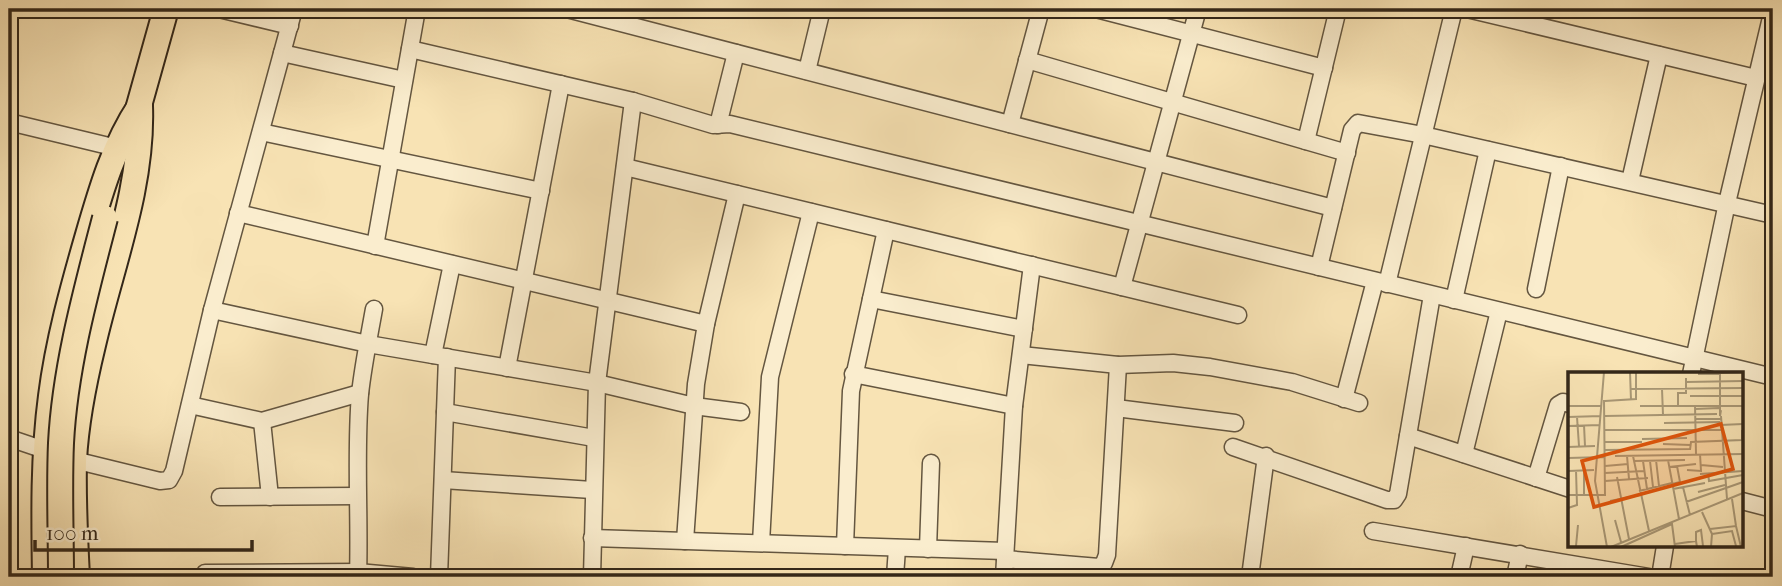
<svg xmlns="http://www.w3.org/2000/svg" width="1782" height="586" font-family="'IM FELL French Canon',serif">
<rect width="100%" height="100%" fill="#f8e3b4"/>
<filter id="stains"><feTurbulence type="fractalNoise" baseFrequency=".00286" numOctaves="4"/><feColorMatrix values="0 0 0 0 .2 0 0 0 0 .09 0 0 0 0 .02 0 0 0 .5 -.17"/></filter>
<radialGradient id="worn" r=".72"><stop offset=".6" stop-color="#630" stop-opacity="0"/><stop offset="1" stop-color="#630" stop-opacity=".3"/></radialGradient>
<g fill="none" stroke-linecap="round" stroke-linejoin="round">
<defs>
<g id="street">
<polyline points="219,9 290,26"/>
<polyline points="567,9 1333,208"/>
<polyline points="1096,9 1324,68"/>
<polyline points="1467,9 1756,78"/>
<polyline points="410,49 633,101 713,125 730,124 1773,377"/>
<polyline points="282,53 404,80"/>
<polyline points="1027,60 1347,153"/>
<polyline points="807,71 822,9"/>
<polyline points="9,122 117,148"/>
<polyline points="1010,124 1041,9"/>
<polyline points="718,125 736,53"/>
<polyline points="261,132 541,191"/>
<polyline points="1306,141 1338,9"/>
<polyline points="625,167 1238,315"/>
<polyline points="1630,181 1659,55"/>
<polyline points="238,213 706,324"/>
<polyline points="375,246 417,9"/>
<polyline points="1319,267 1352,130 1358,123 1423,135 1773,215"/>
<polyline points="1387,284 1454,9"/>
<polyline points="1122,287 1198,9"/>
<polyline points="1536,289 1561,166"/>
<polyline points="871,299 1024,329"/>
<polyline points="1454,300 1488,150"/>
<polyline points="212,310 368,344 597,383 694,406 741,412"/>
<polyline points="433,355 452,264"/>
<polyline points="1021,355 1118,365 1173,363 1210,367 1292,382 1359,403"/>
<polyline points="507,368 561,84"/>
<polyline points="853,374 1014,406"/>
<polyline points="1691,374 1727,203 1773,9"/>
<polyline points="1344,399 1375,281"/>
<polyline points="190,405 262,421 360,393"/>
<polyline points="1116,408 1235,423"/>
<polyline points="445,412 594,438"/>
<polyline points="262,421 270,497"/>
<polyline points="1408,436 1570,489"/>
<polyline points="9,438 74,460 160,481 169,480 174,471 212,310 294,9"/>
<polyline points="1233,447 1387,500 1394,500 1398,494 1432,295"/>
<polyline points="1464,454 1499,311"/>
<polyline points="1536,478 1558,405 1563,402 1570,404"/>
<polyline points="443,480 592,490"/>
<polyline points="220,497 357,496"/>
<polyline points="1742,501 1773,509"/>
<polyline points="1373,531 1649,577"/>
<polyline points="592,538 1005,551"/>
<polyline points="685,541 696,384 706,324 737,194"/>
<polyline points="761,543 770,377 811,212"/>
<polyline points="845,546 851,391 886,230"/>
<polyline points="928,549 931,463"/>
<polyline points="1005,559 1099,567 1104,563 1107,555 1118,365"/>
<polyline points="205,573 358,572 413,577"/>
<path d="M358,577C360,516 355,455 360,394C363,366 369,337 374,309"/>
<polyline points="439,577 447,357"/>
<polyline points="592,577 597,383 633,101"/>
<polyline points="895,577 897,548"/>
<polyline points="1004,577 1014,406 1032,265"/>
<polyline points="1250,577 1266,456"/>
<polyline points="1459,577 1466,546"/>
<polyline points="1515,577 1520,554"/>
<polyline points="1660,577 1665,546"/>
</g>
<g id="primary">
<polyline points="135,120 166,9"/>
<path d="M45,577C44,517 43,456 51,396C58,341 73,287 88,235C101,190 114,145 140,106"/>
<path d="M77,577C75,539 73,499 74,460C76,422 84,382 93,345C111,266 143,188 140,106"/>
</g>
</defs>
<use href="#street" stroke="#645640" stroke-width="19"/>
<use href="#primary" stroke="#332719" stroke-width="28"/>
<use href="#street" stroke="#faedce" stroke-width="16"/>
<use href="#primary" stroke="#f8e3b4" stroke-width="24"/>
<defs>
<path id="primary-bridge" d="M61,577C61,533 59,488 61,443C65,367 86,291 105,218"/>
</defs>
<use href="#primary-bridge" stroke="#332719" stroke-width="28" stroke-linecap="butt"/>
<use href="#primary-bridge" stroke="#f8e3b4" stroke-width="24"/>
</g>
<g transform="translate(1568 372)">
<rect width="175" height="175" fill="#f8e3b4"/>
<path fill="none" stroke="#a99876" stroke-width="2" d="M36,0L27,109L39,175M62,0L63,28M152,0V44L153,38M152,1L175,0M130,2H152M118,10L175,9M63,17L175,16M94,17L95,43M122,24H175M37,29L68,27V0M110,33V21H118V6M127,33L128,82M0,34H34M72,34H175M127,37L151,36M37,44L149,42M153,44L159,127M0,45L33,44M9,45L11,74M127,47H153M96,51L152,50M16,53L17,74M152,53L175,52M0,54L32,53M37,58H153M74,67L119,66M37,70H74M95,72L122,73M0,75L27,74M37,78L122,77M122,78L123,70L174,68V58M47,84L175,82M59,84L61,107M65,84L81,159M0,86L37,85M88,88L91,114M100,88L111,147M66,89L117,88M75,89L79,117M82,89L85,115M133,93L155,95M37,94L60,92M101,95L128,92M16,98V123M119,98L133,99L132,82M0,99L26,98M37,101L76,99M140,101L141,109L175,103M132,102L175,99M49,105L61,167M37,109L80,106M104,112L112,110L109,94M115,115L122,143M105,117L137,111M71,119L104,111M130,120L157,113M0,123H37L36,28M164,127L168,154M42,129L72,123M118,130L175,110M0,136L9,133L8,98M134,140L144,162L143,175M47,148L53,170M142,157L168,154L173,175M144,162L164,159L168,174M128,169V160L133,158L135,174M107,172L128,169L129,175M8,174L10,153M13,175H37M43,175L175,121M53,175L104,152L107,175"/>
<path fill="#df560d" fill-opacity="0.15" stroke="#df560d" stroke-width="3.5" d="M153,52L165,97L26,135L14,89Z"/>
<rect width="175" height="175" fill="none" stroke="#332719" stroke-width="3.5"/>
</g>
<rect width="1782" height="586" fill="none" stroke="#f8e3b4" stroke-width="35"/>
<rect x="10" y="10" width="1761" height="565" fill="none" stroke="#332719" stroke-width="3.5"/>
<rect x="18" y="18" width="1747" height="551" fill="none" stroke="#332719" stroke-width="2"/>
<path d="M35 540v10h217v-10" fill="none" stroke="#332719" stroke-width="3.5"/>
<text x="46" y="540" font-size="21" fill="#332719" stroke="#faedce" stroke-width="5" paint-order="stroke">100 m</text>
<rect width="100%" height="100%" filter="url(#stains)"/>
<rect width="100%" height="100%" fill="url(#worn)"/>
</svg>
